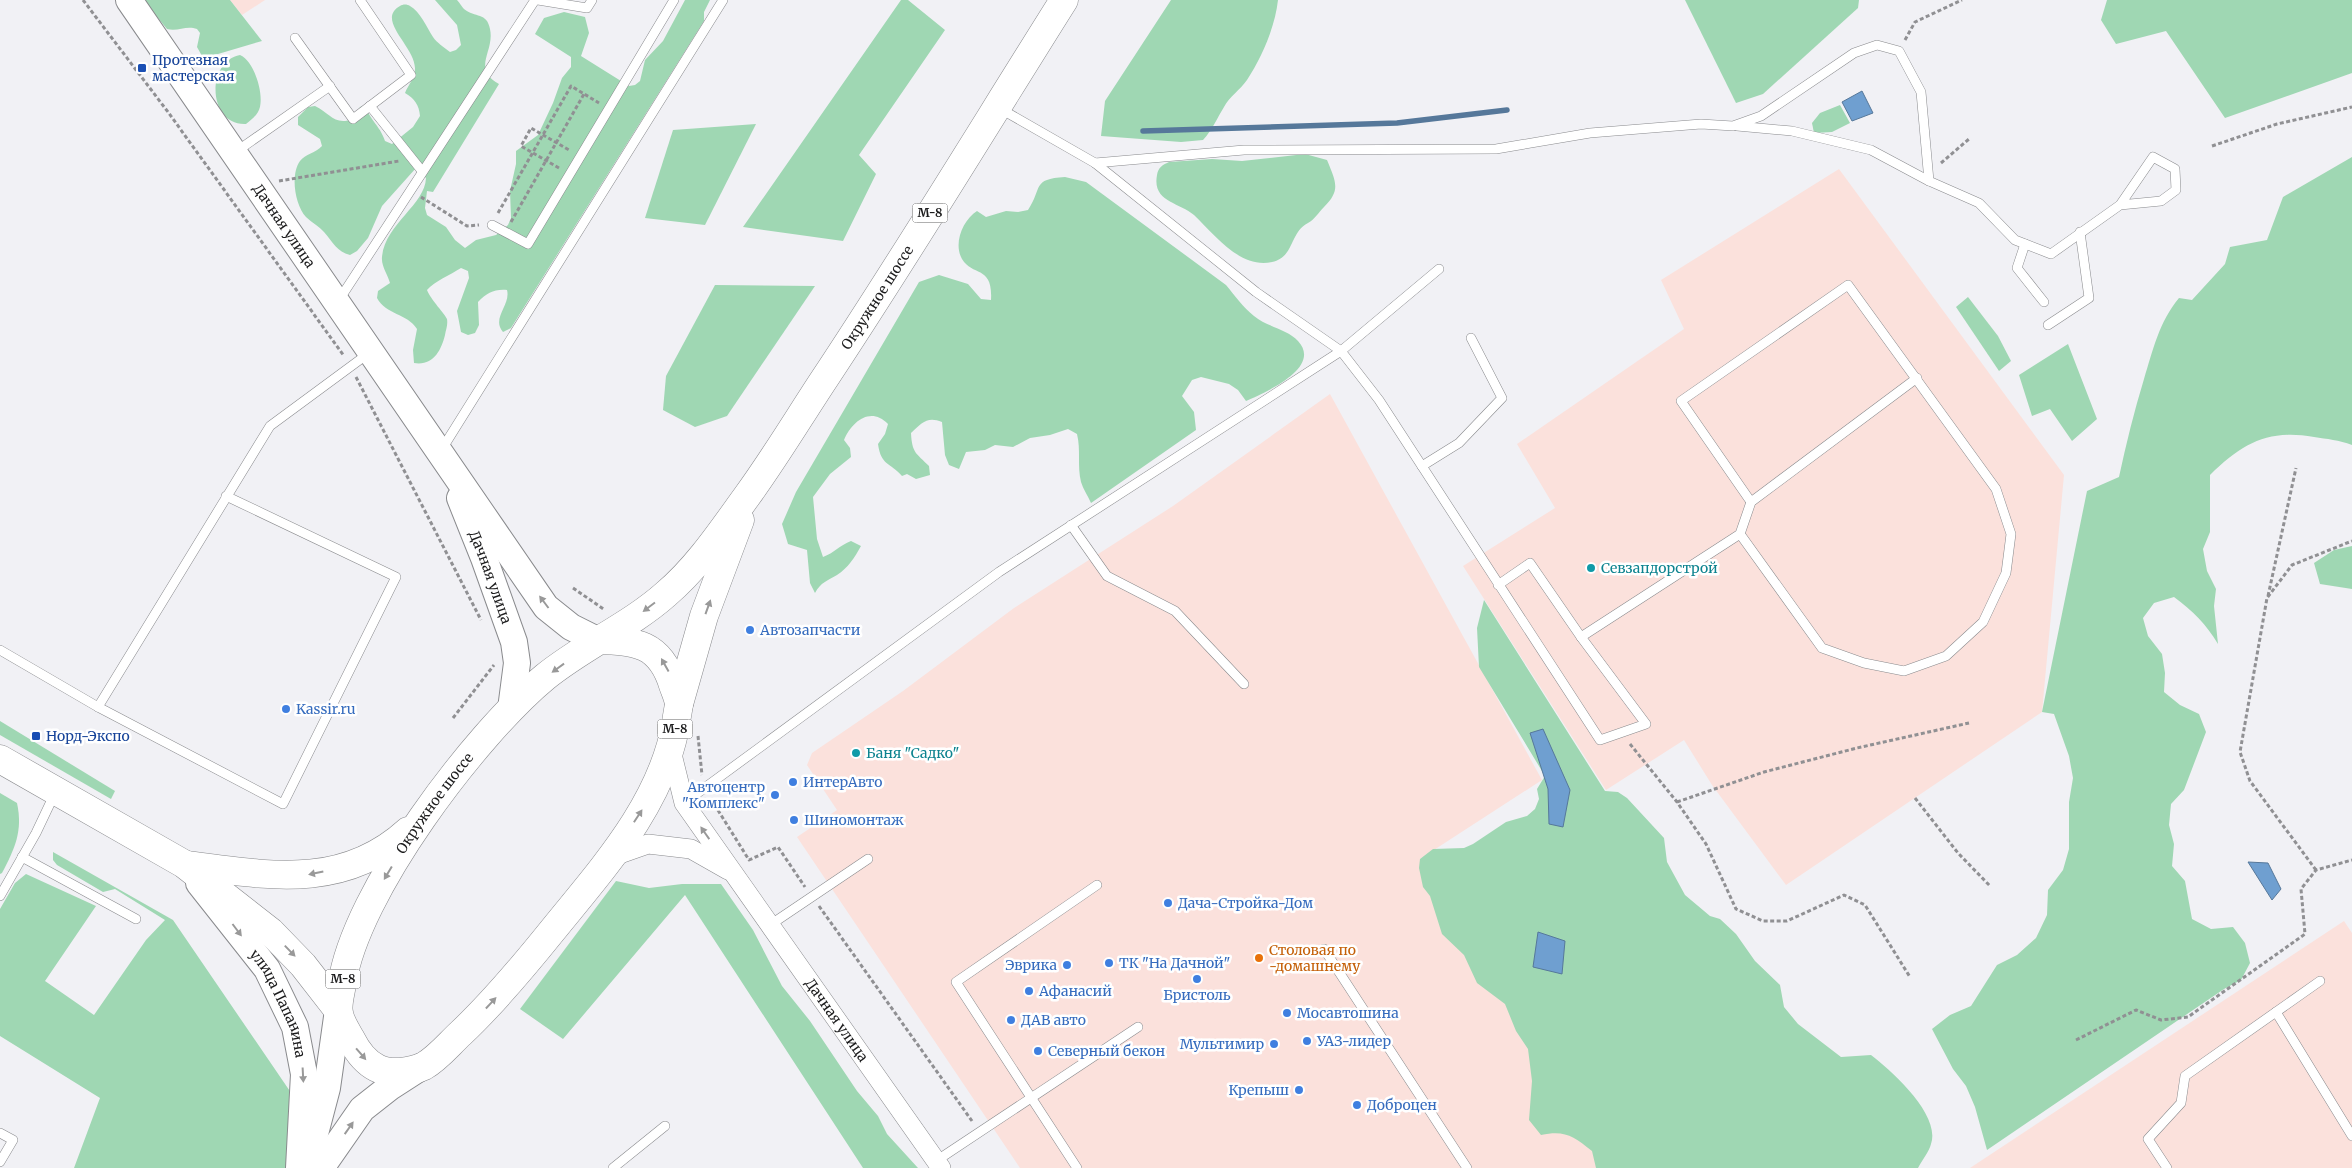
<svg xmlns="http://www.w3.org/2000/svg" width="2352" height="1168" font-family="Merriweather,serif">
<rect width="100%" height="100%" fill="#f1f1f5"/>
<g fill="#fbe1dc">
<polygon points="230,0 265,0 242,15"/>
<polygon points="1839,169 2064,475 2042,712 1786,885 1712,785 1684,740 1606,790 1463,566 1555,508 1517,444 1684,329 1661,280"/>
<polygon points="1330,394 1542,780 1420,859 1616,1168 1020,1168 797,837 837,810 807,765 812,753 903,691 1014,608 1173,506"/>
<polygon points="2344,921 2352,933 2352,1168 1970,1168"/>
</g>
<g fill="#9fd7b3">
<path d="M143,0H230L262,41L218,54L202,56L197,47L200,33L197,29C186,25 178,32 167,29Z"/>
<path d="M435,0H457C460,3 462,7 464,9C475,18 487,12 490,29C495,52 471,68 499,84L433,192L427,191L425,208L427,215L446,227L455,240L465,248L476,240L496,235L508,225L511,218L510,191L516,164V151L538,135L553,103L562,78L571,67V57L535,34L544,18L564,12L585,17L589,33L581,56L629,86L635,85L640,81L645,60L663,41L685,0H710L704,12V21L511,328L503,332C491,318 511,305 507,290C494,289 487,293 478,302L479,325L475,333L468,335L461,332L457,311L469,278L468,271L461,268C450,275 435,281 427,290C431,300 445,314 447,319C448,325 446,329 445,335C441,351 433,366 414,363L413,350L417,329C407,313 386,315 377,298L378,291L390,283C388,275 381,266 382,257C385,224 425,205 426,178L416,168L382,206L368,238L357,251L350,255C337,252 333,242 324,232C319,226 312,223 306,217C295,205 290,175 300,161C305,154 316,153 322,146L320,139L298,125V117L308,107L315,106C330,113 334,126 353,119L360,107L366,105C368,119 380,125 385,141L392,144L413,127L420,116C419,105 415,99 405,93C408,85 415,78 415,69C416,47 375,20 400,6C403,4 407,4 410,6C420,11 427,28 433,37C437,43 444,47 450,52L456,50L461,45L457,25Z"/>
<polygon points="901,0 908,0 945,30 859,155 876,174 843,241 743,227"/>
<path d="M1171,0H1278C1275,27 1262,57 1247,80C1240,90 1230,96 1224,107C1217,118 1213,129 1203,140L1181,142L1101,136L1105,101Z"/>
<polygon points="1685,0 1859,0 1858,8 1763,94 1736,103"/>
<polygon points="2107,0 2352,0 2352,73 2225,118 2166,31 2116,44 2101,20"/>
<path d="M240,55C255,61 266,99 258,112C255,117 250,121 246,124C208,126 205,62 240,55Z"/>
<polygon points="1840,105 1850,123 1832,132 1814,133 1812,123 1820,113"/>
<polygon points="756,124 705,225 645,218 673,130"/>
<path d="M1305,154L1327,160C1336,182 1341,190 1324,207C1318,213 1315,219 1308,223C1289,233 1295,257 1272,262C1240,269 1215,235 1194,215C1179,202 1152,202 1157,175C1158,168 1162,165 1169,162L1212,159L1242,161Z"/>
<path d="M2352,157V445C2339,440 2327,439 2314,437C2268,429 2243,443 2210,475V532L2203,549L2207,571L2216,589L2214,606L2218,644C2206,624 2193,611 2174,597L2154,603L2143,618L2148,636L2162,654L2165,673L2164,692L2180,705L2199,714L2206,732L2184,790L2171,804L2169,825L2174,844L2172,866L2185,881L2192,919L2211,929L2233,927L2245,943L2250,963L2241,980L2224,989L1987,1150L1975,1107L1966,1086L1953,1069L1932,1029L1950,1015L1971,1006L1997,965L2017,955L2036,938L2047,915L2048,890L2063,870L2069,849V802L2073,778L2069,756L2054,714L2042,712L2087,491L2119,477C2126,444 2134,412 2144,379C2153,350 2159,322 2179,298L2192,300L2225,264L2230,247L2267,240L2283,197Z"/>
<path d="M1065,177L1086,182L1226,285C1235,296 1243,307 1254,316C1267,327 1287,329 1298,341C1323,368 1264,393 1246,401L1238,390L1229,384L1201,377L1192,380L1182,396L1194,412L1196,430L1091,503C1088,496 1083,489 1081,482C1077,466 1081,450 1077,434L1068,429L1050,435L1030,438L1013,447L995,445L985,450L966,452L959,469L949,465L945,455L942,422C927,416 922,423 911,433C912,453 916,453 929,466L930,475L916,479L907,474L902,476C890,462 881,466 878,444L885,434L888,424C871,406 852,421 844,440L850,448L851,457L830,474L813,497L817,539L823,557C834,553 840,545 851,541L861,546C855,557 848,568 837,575C827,581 821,582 815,593L810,583L807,550L788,544L782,524L796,492L919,282L939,275L968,284L981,299L991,300C993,265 973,277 962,259C953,243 963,220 977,211L986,217L1006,211L1018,212L1028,210C1043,188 1031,179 1065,177Z"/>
<polygon points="715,285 815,286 727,416 695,427 663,410 666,376"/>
<polygon points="1968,297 1998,336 2011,361 1999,371 1956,307"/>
<polygon points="2068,344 2097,419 2072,441 2050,409 2032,416 2019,375"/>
<polygon points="2352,546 2352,589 2320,584 2314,563 2334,550"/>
<path d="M1484,600L1605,791L1618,792L1627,798L1664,838L1667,862L1685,895L1710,916L1720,919L1736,934L1755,961L1780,985L1784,1007L1798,1024L1841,1057L1871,1055C1892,1071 1941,1115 1931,1144C1929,1152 1922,1160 1918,1168H1596L1592,1151C1573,1136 1565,1130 1541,1135L1529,1120L1532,1081L1528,1049L1516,1031L1505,1004L1477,983L1464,955L1442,934L1430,896L1423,887L1419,868L1420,859L1433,849L1464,848L1473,844L1506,822L1527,816L1535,809L1539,799L1537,789L1545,776L1479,667L1477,628Z"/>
<polygon points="0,721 115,791 111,799 0,735"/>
<path d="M0,793L17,803C23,831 15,848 2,873L0,874Z"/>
<polygon points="53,852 173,920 313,1125 288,1168 74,1168 100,1098 0,1036 0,909 15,883 26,874 96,906 45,981 94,1015 146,940 165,920 115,889 103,892 57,865 53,860"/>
<polygon points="616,881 649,888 682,884 721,884 753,930 782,986 810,1021 857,1091 878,1116 887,1134 918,1168 863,1168 685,895 563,1039 520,1009"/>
</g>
<g fill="#6f9fd0" stroke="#56789a">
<polygon points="1862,91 1873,113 1852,121 1842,102"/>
<polygon points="1543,729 1570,790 1563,827 1549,824 1548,789 1530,733"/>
<polygon points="2248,862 2268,863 2281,889 2272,900"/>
<polygon points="1538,932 1565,941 1562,974 1533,967"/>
</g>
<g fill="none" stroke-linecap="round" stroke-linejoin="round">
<polyline stroke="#56789a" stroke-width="5.5" points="1143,131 1397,123 1507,110"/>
<defs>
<g id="lane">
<polyline points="538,0 587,8 592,0"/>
<polyline points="295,38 353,119 411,75 360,0"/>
<polyline points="370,106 422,171"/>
<polyline points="999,108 1095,163 1256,292 1341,351 1439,269"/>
<polyline points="1737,126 1792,131 1871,150 1929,181"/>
<polyline points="237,151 330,86"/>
<polyline points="1095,163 1244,150 1496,149 1590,133 1701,124 1733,126 1761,116 1854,53 1877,45 1899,51 1921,92 1929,181 1979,203 2015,240 2051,254 2120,205 2161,201 2176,190 2175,169 2153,157 2120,205"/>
<polyline points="492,225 528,244 674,0"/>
<polyline points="2025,244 2017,268 2044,302"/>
<polyline points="339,300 535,0"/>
<polyline points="2048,325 2089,298 2080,232"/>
<polyline points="442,449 723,0"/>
<polyline points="1422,466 1459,443 1502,398 1471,338"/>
<polyline points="1071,525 1107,576 1175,611 1244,684"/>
<polyline points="1740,534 1822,648 1864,663 1904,671 1946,656 1983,622 2006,573 2011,534 1996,489 1848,285 1681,401 1751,502"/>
<polyline points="1581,637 1740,534 1751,502 1917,378"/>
<polyline points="0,650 98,707 270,426 369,353"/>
<polyline points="98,707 283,804 396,577 226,496"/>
<polyline points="684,803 999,572 1341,351 1379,400 1600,740 1646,724 1581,637 1530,563 1498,585"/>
<polyline points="22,857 136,919"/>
<polyline points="0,896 36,833 55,793"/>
<polyline points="770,925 868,859"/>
<polyline points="1324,949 1467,1168"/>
<polyline points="2276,1012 2352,1136"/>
<polyline points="0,1133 13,1140 0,1162"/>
<polyline points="936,1161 1138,1027"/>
<polyline points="613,1168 665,1126"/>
<polyline points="1077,1168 956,982 1097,885"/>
<polyline points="2167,1168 2148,1139 2181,1103 2185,1076 2320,981"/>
</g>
<g id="street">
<path id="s1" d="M671,750L684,803L941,1168"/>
<polyline points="611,857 648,844 691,849 728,870"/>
</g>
<g id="secondary">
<path id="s2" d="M129,0L546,607L571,627L597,640"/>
<path id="s3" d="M460,498L484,558L514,642L517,663L511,709"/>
<path id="s4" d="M199,883L267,969L295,1027L304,1074L299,1168"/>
<polyline points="311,1149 327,1088 338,1010"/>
<polyline points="321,1168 362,1109 390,1087 421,1067"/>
</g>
<g id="primary">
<path id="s5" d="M597,640C636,641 660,643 673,685C675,691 678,697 679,704C679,705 676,721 676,723C662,804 602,869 552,931C523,967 494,1002 461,1033C449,1044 438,1058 424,1066C411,1072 390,1075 377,1068C365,1062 357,1051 351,1039C347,1032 340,1021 339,1013C337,1004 341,992 342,984C355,893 475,735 545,677C583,646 630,626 666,594C698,567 723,529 747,496C774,459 798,419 823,381C906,256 984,127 1064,0"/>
<polyline points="679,704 704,616 740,520"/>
<polyline points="0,759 184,864 271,932 303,965 338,1010"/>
<path d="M186,865C266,875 342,891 408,831"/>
</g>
</defs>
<use href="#lane" stroke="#898a8d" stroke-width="10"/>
<use href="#street" stroke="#898a8d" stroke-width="20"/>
<use href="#secondary" stroke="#898a8d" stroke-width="28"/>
<use href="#primary" stroke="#898a8d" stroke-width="29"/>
<g stroke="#909093" stroke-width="3" stroke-dasharray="4 2.5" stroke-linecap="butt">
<polyline points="83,0 168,112 344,356"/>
<polyline points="1905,40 1915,22 1962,0"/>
<polyline points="2212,146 2277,124 2352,107"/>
<polyline points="1941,163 1969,139"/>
<polyline points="559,168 521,146 531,128 569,150"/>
<polyline points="279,181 399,161"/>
<polyline points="421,197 467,226 479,225"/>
<polyline points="498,213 571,86 599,103"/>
<polyline points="511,222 584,94"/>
<polyline points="356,377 481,620"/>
<polyline points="573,588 605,610"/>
<polyline points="2268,596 2296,468"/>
<polyline points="453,718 494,665"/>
<polyline points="698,736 702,775"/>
<polyline points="1630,744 1677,802 1706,844 1736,909 1763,921 1787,921 1844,895 1865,905 1910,977"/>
<polyline points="1915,798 1958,853 1990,886"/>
<polyline points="711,799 749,860 778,847 805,887"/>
<polyline points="1677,802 1764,772 1857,748 1969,723"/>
<polyline points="2316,870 2250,781 2240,752 2267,598 2292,565 2352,541"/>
<polyline points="819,906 972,1121"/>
<polyline points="2076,1040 2136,1010 2161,1020 2188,1017 2305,934 2301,889 2316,870 2352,860"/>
</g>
<use href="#lane" stroke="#fff" stroke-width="9"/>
<use href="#street" stroke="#fff" stroke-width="19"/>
<use href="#secondary" stroke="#fff" stroke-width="26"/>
<use href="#primary" stroke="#fff" stroke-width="28"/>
</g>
<defs><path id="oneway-solid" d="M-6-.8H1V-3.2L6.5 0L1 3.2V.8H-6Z" transform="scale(1.25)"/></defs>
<g fill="#999">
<use href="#oneway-solid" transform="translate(544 602) rotate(-127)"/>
<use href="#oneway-solid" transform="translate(649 607) rotate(143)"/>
<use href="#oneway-solid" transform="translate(708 607) rotate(-70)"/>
<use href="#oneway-solid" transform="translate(665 665) rotate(-119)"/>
<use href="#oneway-solid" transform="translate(558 668) rotate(144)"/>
<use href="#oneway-solid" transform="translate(638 816) rotate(-57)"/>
<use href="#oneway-solid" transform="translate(705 833) rotate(-125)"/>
<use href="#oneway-solid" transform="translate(316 873) rotate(168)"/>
<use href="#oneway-solid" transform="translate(388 873) rotate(121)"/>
<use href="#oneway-solid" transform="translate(237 930) rotate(53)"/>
<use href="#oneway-solid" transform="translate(290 951) rotate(46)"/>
<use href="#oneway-solid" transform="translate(491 1003) rotate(-47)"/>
<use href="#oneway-solid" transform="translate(361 1054) rotate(49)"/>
<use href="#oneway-solid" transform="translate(303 1075) rotate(87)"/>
<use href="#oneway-solid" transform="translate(349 1128) rotate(-55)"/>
</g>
<g fill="#1a4fb4" stroke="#fff" stroke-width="2">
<rect x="137" y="63" width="10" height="10" rx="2.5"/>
<rect x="31" y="731" width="10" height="10" rx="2.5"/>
</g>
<g fill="#0f9aa8" stroke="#fff" stroke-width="2">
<circle cx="1591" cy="568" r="5"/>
<circle cx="856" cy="753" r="5"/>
</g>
<g fill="#3f7fe0" stroke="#fff" stroke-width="2">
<circle cx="750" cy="630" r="5"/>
<circle cx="286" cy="709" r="5"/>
<circle cx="793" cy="782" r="5"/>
<circle cx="775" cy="795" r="5"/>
<circle cx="794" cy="820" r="5"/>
<circle cx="1168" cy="903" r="5"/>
<circle cx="1109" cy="963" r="5"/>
<circle cx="1067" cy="965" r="5"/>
<circle cx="1197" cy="979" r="5"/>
<circle cx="1029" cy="991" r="5"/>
<circle cx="1287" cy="1013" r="5"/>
<circle cx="1011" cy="1020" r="5"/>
<circle cx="1307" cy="1041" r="5"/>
<circle cx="1274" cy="1044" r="5"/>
<circle cx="1038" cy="1051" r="5"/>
<circle cx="1299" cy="1090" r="5"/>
<circle cx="1357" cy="1105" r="5"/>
</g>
<circle fill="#e8710a" stroke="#fff" stroke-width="2" cx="1259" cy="958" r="5"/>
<g text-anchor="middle" stroke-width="5" stroke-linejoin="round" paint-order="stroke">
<g fill="#fff" stroke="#606061" stroke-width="1">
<rect x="912.5" y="203.5" width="35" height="19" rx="4"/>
<rect x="657.5" y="719.5" width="35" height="19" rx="4"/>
<rect x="325.5" y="969.5" width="35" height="19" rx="4"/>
</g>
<g font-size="12" font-weight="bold" fill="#1c1c1d">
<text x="930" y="217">М-8</text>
<text x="675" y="733">М-8</text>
<text x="343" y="983">М-8</text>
</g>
<g font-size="14" fill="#164399" stroke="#fff" text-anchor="start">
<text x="152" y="65">Протезная<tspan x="152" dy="16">мастерская</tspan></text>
<text x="46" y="741">Норд-Экспо</text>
</g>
<g font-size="14" fill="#1c1c1d" stroke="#fff">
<text dy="5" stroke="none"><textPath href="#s2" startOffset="274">Дачная улица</textPath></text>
<text dy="5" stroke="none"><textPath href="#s5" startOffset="1599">Окружное шоссе</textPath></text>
<text dy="5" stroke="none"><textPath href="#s3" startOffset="85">Дачная улица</textPath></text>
<text dy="5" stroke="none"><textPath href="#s5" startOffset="919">Окружное шоссе</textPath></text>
<text dy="5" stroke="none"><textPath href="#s4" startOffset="146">улица Папанина</textPath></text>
<text dy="5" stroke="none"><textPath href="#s1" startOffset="320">Дачная улица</textPath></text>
</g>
<g font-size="14" fill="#0d838f" stroke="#fff" text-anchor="start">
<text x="1601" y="573">Севзапдорстрой</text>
<text x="866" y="758">Баня "Садко"</text>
</g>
<g font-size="14" fill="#366cbe" stroke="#fff" text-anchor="start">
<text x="760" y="635">Автозапчасти</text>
<text x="296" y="714">Kassir.ru</text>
<text x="803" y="787">ИнтерАвто</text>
<text x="765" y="792" text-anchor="end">Автоцентр<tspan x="765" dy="16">"Комплекс"</tspan></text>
<text x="804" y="825">Шиномонтаж</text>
<text x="1178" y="908">Дача-Стройка-Дом</text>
<text x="1119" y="968">ТК "На Дачной"</text>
<text x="1057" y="970" text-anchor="end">Эврика</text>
<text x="1039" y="996">Афанасий</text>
<text x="1197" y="1000" text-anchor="middle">Бристоль</text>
<text x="1297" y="1018">Мосавтошина</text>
<text x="1021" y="1025">ДАВ авто</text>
<text x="1317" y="1046">УАЗ-лидер</text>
<text x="1264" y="1049" text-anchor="end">Мультимир</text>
<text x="1048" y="1056">Северный бекон</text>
<text x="1289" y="1095" text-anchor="end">Крепыш</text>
<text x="1367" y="1110">Доброцен</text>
</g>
<g font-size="14" fill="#c56008" stroke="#fff" text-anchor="start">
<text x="1269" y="955">Столовая по<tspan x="1269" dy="16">-домашнему</tspan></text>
</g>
</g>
</svg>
